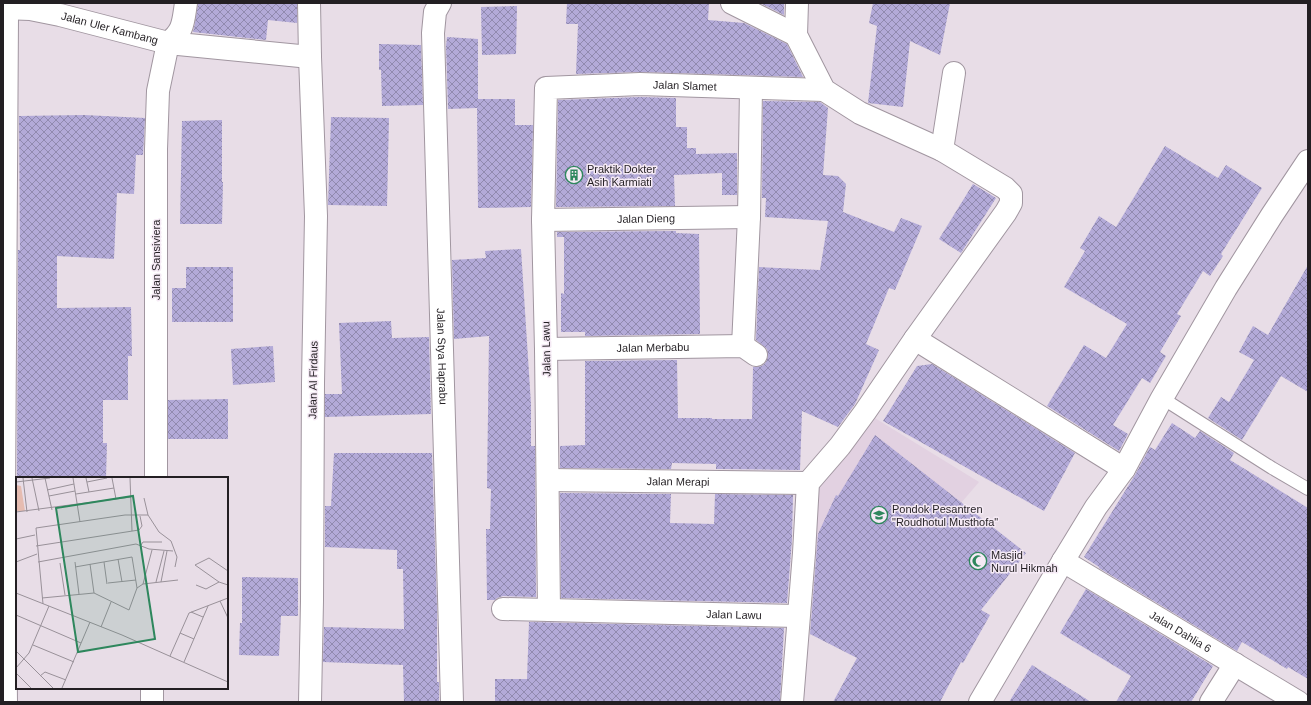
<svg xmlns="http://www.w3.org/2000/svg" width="1311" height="705" font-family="Arial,sans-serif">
<defs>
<pattern id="building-cross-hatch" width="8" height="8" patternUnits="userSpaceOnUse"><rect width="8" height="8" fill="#b3aad8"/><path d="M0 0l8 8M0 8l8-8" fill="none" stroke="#918aaf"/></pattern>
</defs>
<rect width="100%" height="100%" fill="#e8dde7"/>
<polygon fill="#e2d1e1" points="865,412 979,482 924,546 896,594 804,553 808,483"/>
<g fill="url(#building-cross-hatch)">
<polygon points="198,3 297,3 297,23 268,20 266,40 193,32 195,23"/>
<polygon points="567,3 709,3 708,20 744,23 787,44 803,77 640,72 576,74 578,24 566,24"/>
<polygon points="760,3 784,3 784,15"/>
<polygon points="873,3 950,3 940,55 910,41 903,107 868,103 877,26 869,23"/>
<polygon points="517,6 516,54 482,55 481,7"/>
<polygon points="447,37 478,39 478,99 515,99 515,125 533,125 531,207 478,208 477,108 448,109 446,46"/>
<polygon points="379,44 421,45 423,105 382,106 381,70 379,70"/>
<polygon points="640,97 676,98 676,127 687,127 687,148 696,148 696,154 737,153 737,195 722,195 722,173 674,175 675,206 556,207 558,100"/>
<polygon points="763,101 820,102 828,108 823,175 838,176 846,184 843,212 894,232 901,218 922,226 895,290 889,288 866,344 879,350 855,404 838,427 802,411 800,470 716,469 716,464 672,463 671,469 560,468 560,446 585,445 585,361 677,360 678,418 712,418 712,419 752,419 753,367 762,366 766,362 768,356 767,349 756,340 759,267 820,270 828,221 765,217 766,198 762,198"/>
<polygon points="84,115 145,118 143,155 136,155 134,194 117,193 114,259 57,256 57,308 131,307 132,356 128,356 128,400 103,400 103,443 107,443 106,478 17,478 18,250 20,250 19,116"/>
<polygon points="331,117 389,118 387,206 328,205"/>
<polygon points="222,120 222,182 223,182 222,224 180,224 182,121"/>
<polygon points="1165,146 1218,178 1226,165 1262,188 1221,254 1223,256 1210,276 1203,271 1177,314 1181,316 1160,352 1166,356 1150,383 1142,378 1113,425 1128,434 1119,451 1047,406 1084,345 1106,358 1127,324 1064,287 1085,251 1080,248 1099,216 1116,227"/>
<polygon points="973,184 996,198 961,253 939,239"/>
<polygon points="676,231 676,233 699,234 700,334 585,336 585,332 561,332 561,293 564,294 564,237 557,237 557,232"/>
<polygon points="521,249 531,404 531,446 535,446 536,597 503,596 497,598 495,600 487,600 486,529 490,529 491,489 487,488 489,336 454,339 452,260 486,258 485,251"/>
<polygon points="1308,265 1308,392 1281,376 1242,440 1208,418 1221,397 1229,402 1254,360 1239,352 1253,326 1268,335"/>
<polygon points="186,267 233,267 233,322 172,322 172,288 186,288"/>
<polygon points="391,321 392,338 429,337 431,414 325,417 325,394 342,394 339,323"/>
<polygon points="273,346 275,382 233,385 231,349"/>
<polygon points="932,364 1075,453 1044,511 883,421 917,366"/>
<polygon points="228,399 228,439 168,439 168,400"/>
<polygon points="1172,423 1195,438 1200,431 1234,453 1230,460 1308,508 1308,679 1288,667 1287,669 1242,642 1237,651 1099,568 1099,567 1084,557 1135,475 1150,447 1155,450"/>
<polygon points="875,435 1026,553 981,610 990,615 963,663 961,662 940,702 833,702 857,658 810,634 818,534 836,495 838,496"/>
<polygon points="334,453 432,453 437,608 437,682 439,682 439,702 404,702 403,665 323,662 324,627 404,629 403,569 397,569 397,550 325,547 325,506 331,506"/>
<polygon points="560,493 671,494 670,523 714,524 715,494 793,495 792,540 787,603 561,598"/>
<polygon points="242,577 298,578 298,616 281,616 279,656 239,655 240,623 242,623"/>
<polygon points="1086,589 1213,666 1191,702 1116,702 1131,676 1060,633"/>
<polygon points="529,622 784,628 780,702 495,702 495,679 527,679"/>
<polygon points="1032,665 1091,702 1009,702"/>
</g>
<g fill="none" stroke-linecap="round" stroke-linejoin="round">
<defs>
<polyline id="lane" points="1162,398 1272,468 1308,489"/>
<g id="street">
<polyline points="309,3 310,57 316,216 313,383 312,601 310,702"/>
<path id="s1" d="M440,3L435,12L433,33L452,702"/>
<polyline points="732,3 796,35"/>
<path id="s2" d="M3,8L30,9L60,15L168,43L310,57"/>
<path d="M168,43C184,31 183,22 186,3"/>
<polyline points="942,150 954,73"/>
<path id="s3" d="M543,220L749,217"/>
<polyline points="915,339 1124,469"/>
<polyline points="743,346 749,217 751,88"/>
<path id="s4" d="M546,349L743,346L756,355"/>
<polyline points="156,478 156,149 158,91 168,43"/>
<path id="s5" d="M548,480L808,483"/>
<path id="s6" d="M1063,561L1298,702"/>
<path id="s7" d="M503,609L798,616"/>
<path id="s8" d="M549,610L546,349L543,220L546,88L640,84L824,90"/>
<polyline points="6,702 4,499 7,16"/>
<polyline points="152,702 152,688"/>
<polyline points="792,702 804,553 808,483 840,446 865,412 915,339 1006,212 1011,203 1011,194 1005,188 942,150 860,113 824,90 796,35 797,3"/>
<polyline points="980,702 1063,561 1096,507 1124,469 1162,398 1226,288 1272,215 1308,161"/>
<polyline points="1211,702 1235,664"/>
</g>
</defs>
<use href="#lane" stroke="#a196a0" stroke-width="14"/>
<use href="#street" stroke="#a196a0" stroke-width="24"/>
<use href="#lane" stroke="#fff" stroke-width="12"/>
<use href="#street" stroke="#fff" stroke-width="22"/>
</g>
<defs>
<symbol id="building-ring" viewBox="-11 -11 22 22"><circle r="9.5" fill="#f5eaf5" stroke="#2e875d" stroke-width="1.5"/><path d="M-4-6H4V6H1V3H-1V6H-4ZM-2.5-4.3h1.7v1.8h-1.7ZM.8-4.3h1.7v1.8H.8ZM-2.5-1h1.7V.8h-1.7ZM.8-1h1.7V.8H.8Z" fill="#2e875d"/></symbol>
<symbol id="school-ring" viewBox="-11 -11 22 22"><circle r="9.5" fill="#f5eaf5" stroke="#2e875d" stroke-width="1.5"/><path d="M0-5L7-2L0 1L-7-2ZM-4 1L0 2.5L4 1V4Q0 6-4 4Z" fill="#2e875d"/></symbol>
<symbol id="mosque-ring" viewBox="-11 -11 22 22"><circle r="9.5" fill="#f5eaf5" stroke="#2e875d" stroke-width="1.5"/><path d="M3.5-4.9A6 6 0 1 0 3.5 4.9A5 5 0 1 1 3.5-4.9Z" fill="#2e875d"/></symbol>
</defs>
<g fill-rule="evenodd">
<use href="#building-ring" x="564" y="165" width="20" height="20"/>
<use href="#school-ring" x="869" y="505" width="20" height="20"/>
<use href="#mosque-ring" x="968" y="551" width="20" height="20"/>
</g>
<g text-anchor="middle" stroke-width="3" stroke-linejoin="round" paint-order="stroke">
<g font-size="11" fill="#231f23" stroke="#f5eaf5">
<text dy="4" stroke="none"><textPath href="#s2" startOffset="109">Jalan Uler Kambang</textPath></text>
<text dy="4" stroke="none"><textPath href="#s8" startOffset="661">Jalan Slamet</textPath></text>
<text dy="4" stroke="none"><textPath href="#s3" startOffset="103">Jalan Dieng</textPath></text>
<text transform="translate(156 260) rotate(-90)" y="4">Jalan Sansiviera</text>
<text dy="4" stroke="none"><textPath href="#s4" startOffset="107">Jalan Merbabu</textPath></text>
<text transform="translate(546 349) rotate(-91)" y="4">Jalan Lawu</text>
<text dy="4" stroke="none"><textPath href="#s1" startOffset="355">Jalan Stya Haprabu</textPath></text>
<text transform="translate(313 380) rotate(-89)" y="4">Jalan Al Firdaus</text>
<text dy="4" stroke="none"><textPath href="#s5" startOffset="130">Jalan Merapi</textPath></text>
<text dy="4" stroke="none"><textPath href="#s7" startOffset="231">Jalan Lawu</textPath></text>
<text dy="4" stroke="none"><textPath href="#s6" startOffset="137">Jalan Dahlia 6</textPath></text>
</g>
<g font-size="11" fill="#231f23" stroke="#f5eaf5" text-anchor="start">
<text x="587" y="173">Praktik Dokter<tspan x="587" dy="13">Asih Karmiati</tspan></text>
<text x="892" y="513">Pondok Pesantren<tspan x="892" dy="13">"Roudhotul Musthofa"</tspan></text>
<text x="991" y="559">Masjid<tspan x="991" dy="13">Nurul Hikmah</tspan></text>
</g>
</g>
<g transform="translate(16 477)">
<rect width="212" height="212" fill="#e8dde7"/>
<path d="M0,8L5,9L9,34H0Z" fill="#e6bcb1"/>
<path fill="none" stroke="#999199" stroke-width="1" d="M7,1L11,35M16,1L23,34M29,1L36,33M57,1L64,45M70,1L73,15M96,1L100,22M114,1L116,54M0,5L34,1M71,5L91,1M31,13L58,7M60,17L98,11M33,19L59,14M128,21L132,38M0,35L115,20M0,62L19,58M125,68L127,65H146M20,69L123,53L126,49L124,39M102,82L106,105M0,85L21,77M22,85L120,67L133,72L157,74M59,85L63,117M88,85L91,107M44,86L49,118M74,87L78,116M59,90L116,80L121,111M212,94L193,81L179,88L203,105L212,108M140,105L148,74M145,105L151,74M92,106L120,103M127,107L136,73M180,108L190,112L203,105M0,116L106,158L212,205M26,121L78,116L113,133L121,111L127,107L162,103M204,124L212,141M27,127L20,51L109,38H132L143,55L155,64L161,80L159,90M175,135L187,140M0,138L65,166M85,150L95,125M164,156L178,162M17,168L58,185M0,174L37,211M154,179L173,136L212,121M168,185L192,129M0,191L13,176L33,129M0,196L15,211M24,199L29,195L50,203M46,211L74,145"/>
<path fill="#2e875d" fill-opacity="0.15" stroke="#2e875d" stroke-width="2" d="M117,19L139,162L62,175L40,31Z"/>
<rect width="212" height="212" fill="none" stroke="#231f23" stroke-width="2"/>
</g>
<rect width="1311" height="705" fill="none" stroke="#231f23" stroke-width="8"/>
</svg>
